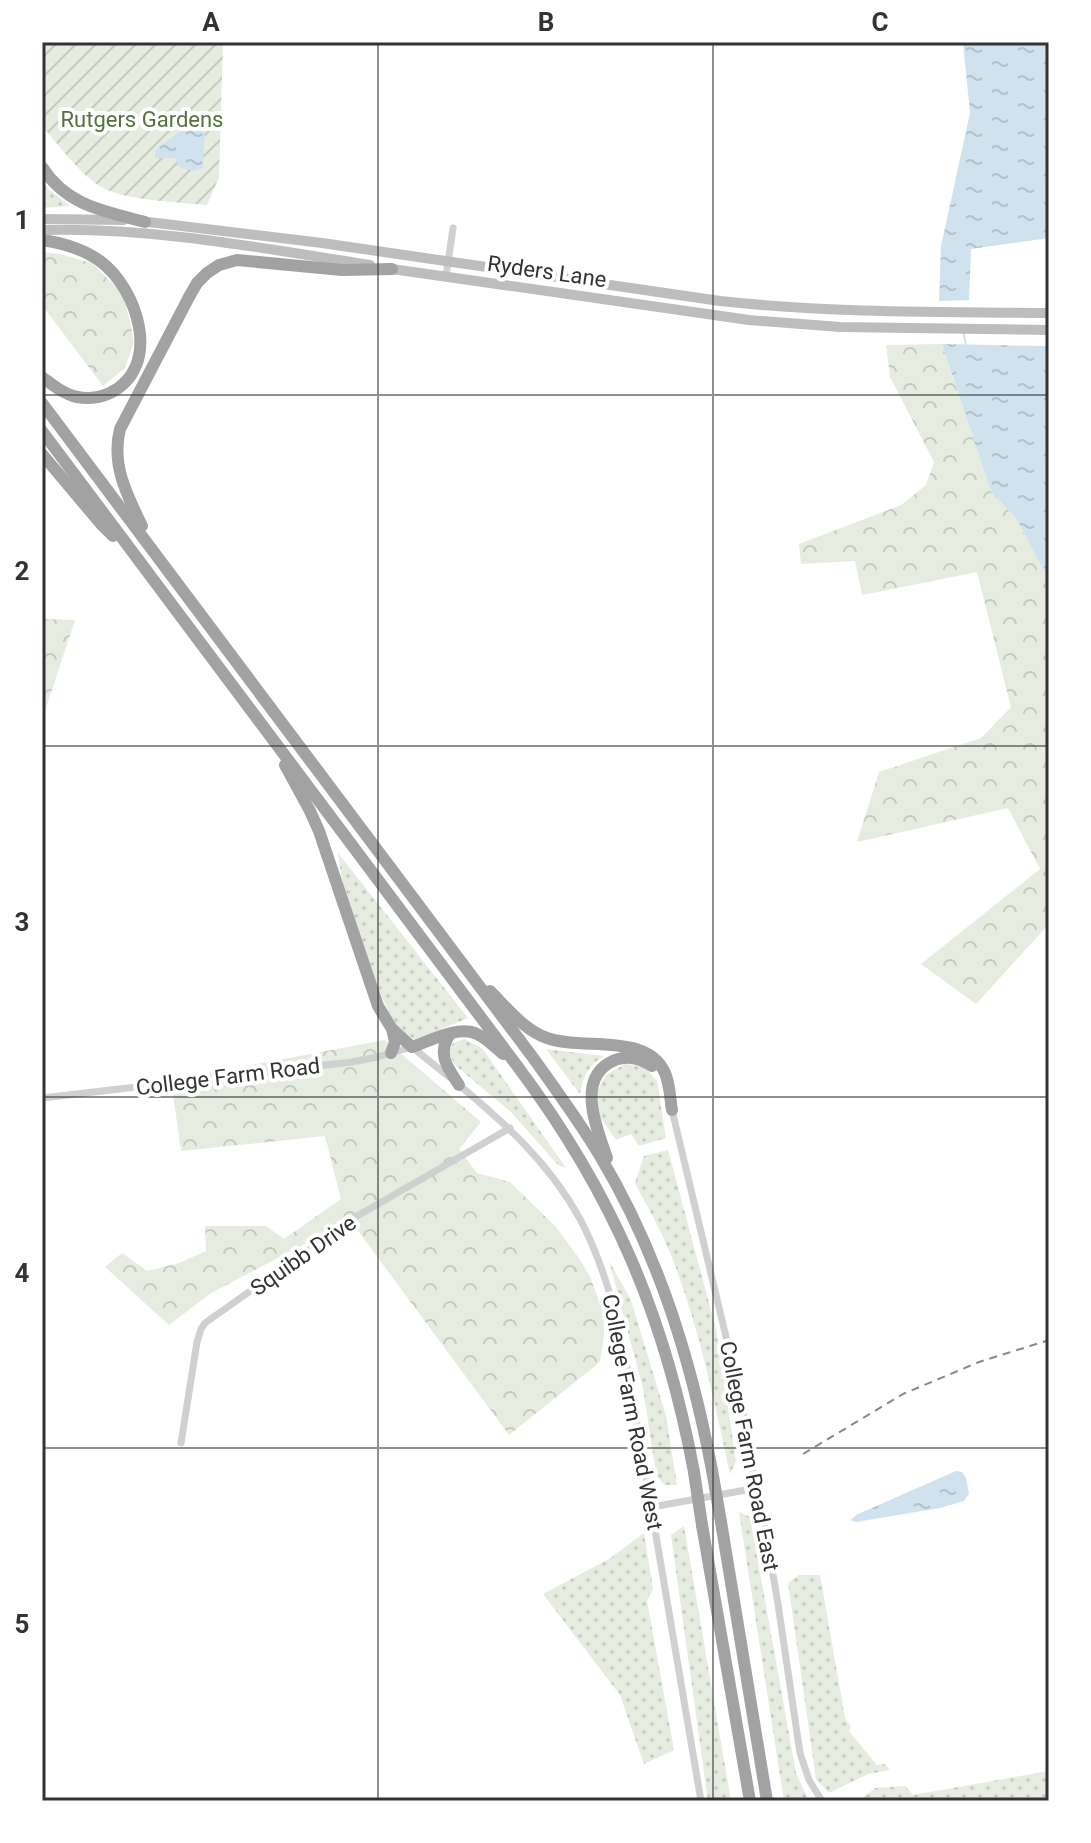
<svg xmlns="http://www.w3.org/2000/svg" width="1091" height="1843" font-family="Roboto,sans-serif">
<defs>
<pattern id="grass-dots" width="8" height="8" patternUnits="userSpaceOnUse" patternTransform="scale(2)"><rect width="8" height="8" fill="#e6ecdf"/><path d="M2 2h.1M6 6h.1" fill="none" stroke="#c6cbc0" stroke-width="1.8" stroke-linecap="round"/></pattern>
<pattern id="forest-crowns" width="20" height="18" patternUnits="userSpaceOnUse" patternTransform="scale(2)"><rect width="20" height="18" fill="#e6ecdf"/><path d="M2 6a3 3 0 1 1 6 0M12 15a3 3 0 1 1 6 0" fill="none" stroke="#c6cbc0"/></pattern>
<pattern id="garden-furrows" width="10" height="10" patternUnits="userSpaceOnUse" patternTransform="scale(2)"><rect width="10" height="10" fill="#e6ecdf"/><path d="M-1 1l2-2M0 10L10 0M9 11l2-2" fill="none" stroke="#c6cbc0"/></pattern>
<pattern id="water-ripples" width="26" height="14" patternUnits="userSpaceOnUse" patternTransform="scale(2)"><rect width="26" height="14" fill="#cfe2ee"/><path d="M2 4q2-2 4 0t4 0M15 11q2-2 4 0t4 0" fill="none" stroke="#b2c2cd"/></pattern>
</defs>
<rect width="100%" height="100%" fill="#fff"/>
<g fill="url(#grass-dots)">
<polygon points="42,179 48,189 70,206 42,208"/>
<polygon points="338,853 468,1018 415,1040 396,1026 380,993 344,893"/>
<polygon points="464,1039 482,1048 566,1168 558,1165 511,1112 455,1065 448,1052 453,1043"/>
<path d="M546,1049L604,1056C587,1067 584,1075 580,1094Z"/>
<polygon points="625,1064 645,1067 657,1081 666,1138 639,1146 631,1134 616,1140 598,1114 596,1093 606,1075"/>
<path d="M668,1150L716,1329L736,1461L730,1474C714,1400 699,1326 671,1255C661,1230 647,1206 635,1183L644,1156Z"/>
<polygon points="609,1261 631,1300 666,1416 677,1485 664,1485 656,1474 643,1388"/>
<polygon points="739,1512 750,1517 796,1773 809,1801 784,1801"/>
<polygon points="684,1526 731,1801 708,1801 671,1535"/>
<polygon points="644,1533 653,1589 647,1601 674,1750 644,1764 620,1695 543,1594 609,1559"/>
<polygon points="799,1575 820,1575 845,1718 851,1727 849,1731 877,1765 885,1764 890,1770 868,1774 829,1793 816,1779 788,1583"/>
<polygon points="1049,1771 1049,1801 859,1801 875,1788 905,1786 913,1795"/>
</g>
<g fill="url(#forest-crowns)">
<polygon points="42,252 59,254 92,263 124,295 134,342 125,368 103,386 42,305"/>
<polygon points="942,344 991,492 1016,518 1049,581 1049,924 976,1004 921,964 1040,869 1008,808 857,842 879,772 981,738 1011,707 977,572 862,595 855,561 801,564 799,544 901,505 926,485 934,462 890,377 886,345"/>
<polygon points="42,619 75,620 42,720"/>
<polygon points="385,1040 481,1122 459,1149 477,1173 510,1182 556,1227 581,1261 590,1277 604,1314 604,1336 600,1362 509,1435 350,1220 211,1293 169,1325 105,1267 122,1253 147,1271 179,1263 206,1251 205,1226 266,1226 284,1239 341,1199 325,1136 181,1151 171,1080"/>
</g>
<path fill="url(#garden-furrows)" d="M42,42H223L219,177L207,205C179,202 128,201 103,188C81,176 59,145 42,126Z"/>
<g fill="url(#water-ripples)">
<polygon points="963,42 1049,42 1049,238 971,249 969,300 939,301 941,246 970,113"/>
<polygon points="196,126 205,127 203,168 194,171 179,167 175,158 155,158 156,149 180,131"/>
<polygon points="942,344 1049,346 1049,581 1016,518 991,492"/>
<polygon points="956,1471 962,1472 966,1478 969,1494 964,1501 940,1508 856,1522 851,1520 856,1515"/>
</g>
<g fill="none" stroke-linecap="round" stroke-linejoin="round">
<polyline stroke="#cfe2ee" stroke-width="2" points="963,331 966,345"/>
<g stroke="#d0d0d0" stroke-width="7">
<polyline points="446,276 453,228"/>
<path d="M459,1085C506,1124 550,1164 580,1219C620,1295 629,1382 644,1465C664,1577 683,1689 701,1801"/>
<polyline points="42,1098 352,1062 377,1057 412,1047 449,1077"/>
<polyline points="672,1110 742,1404 751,1463 762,1510 778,1604 800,1753 809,1780 822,1801"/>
<polyline points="181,1443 197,1342 201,1329 205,1323 352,1219 510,1128"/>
<polyline points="652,1507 757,1488"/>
</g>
<g stroke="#bdbdbd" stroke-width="10">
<polyline points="42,219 124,220"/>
<path d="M140,221L322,243L720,301C830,313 939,312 1049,313"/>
<path d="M42,230C152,227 261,248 370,265"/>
<polyline points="385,268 749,320 840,327 1049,330"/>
</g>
<g stroke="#a2a2a2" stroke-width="12">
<path d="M42,167C67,206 104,211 145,222"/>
<path d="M42,240C63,243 83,249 100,261C138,289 163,367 110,393C97,399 81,400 68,394C58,390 50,383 42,377"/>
<path d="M42,403L531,1055C555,1088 579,1121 600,1156C658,1253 691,1359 712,1470"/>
<path d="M42,431L518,1067C613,1194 665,1316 694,1472"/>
<polyline points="42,454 101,524 113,536"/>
<path d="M142,526C127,495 111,465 120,429L189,297L197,283L207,273L219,265L237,260L342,270L392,269"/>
<path d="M285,765L310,811L319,831L378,1006L392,1029L412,1047C430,1041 458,1025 477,1034C486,1038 495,1047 503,1054"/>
<path d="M490,991C507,1008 524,1030 547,1038C582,1051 647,1032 665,1073C670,1085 670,1098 672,1110"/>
<path d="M450,1034C436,1054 448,1068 459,1085"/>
<polyline points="391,1053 395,1042 392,1029"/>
<path d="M607,1158C597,1128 574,1077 615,1060C628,1055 640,1058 652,1066"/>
<polyline points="721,1522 767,1801"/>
<polyline points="702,1525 750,1801"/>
</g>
<polyline stroke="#888" stroke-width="2" stroke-dasharray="8 6" stroke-linecap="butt" points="803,1454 903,1394 979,1362 1049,1340"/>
<g stroke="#a2a2a2" stroke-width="12">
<polyline points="712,1470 721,1522"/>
<polyline points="694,1472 702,1525"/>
</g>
</g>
<path fill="none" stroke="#333" stroke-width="2" stroke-opacity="0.55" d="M378,42V1801M713,42V1801M42,395H1049M42,746H1049M42,1097H1049M42,1448H1049"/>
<g text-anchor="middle" stroke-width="8" stroke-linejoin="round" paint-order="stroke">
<g font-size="22" fill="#56703f" stroke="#fff">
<text x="142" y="127">Rutgers Gardens</text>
</g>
<g font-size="22" fill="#333" stroke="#fff">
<text transform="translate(547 271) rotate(8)" y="8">Ryders Lane</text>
<text transform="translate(228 1076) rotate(-7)" y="8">College Farm Road</text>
<text transform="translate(303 1255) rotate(-35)" y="8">Squibb Drive</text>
<text transform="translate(633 1412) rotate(79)" y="8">College Farm Road West</text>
<text transform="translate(750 1456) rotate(79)" y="8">College Farm Road East</text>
</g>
</g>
<rect width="1091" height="1843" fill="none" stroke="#ffffff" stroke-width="88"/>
<rect x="44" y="44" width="1003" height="1755" fill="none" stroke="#333" stroke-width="3"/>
<g font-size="26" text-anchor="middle" font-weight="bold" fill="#333">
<text x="211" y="31">A</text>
<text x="546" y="31">B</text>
<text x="880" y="31">C</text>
<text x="22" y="229">1</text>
<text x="22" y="580">2</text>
<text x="22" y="931">3</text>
<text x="22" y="1282">4</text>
<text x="22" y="1633">5</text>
</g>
</svg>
